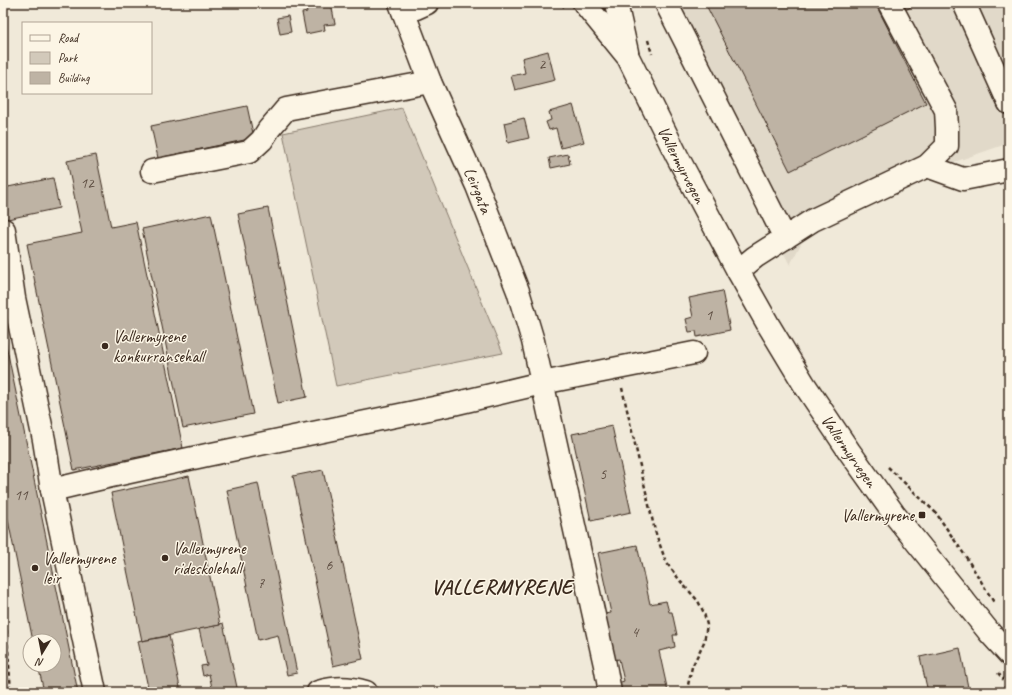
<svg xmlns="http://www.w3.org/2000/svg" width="1012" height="695" font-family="Caveat,sans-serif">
<rect width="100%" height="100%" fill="#f0e9d9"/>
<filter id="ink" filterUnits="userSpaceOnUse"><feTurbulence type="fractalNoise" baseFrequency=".025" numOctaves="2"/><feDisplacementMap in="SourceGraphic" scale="8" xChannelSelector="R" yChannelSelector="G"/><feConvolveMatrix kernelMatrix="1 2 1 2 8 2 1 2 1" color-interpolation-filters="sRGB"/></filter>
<g filter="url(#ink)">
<polygon fill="#e1d9c9" points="653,3 1009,3 1009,143 819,209 790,265"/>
<polygon fill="#d2c9ba" stroke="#867a6c" points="402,108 503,353 336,386 283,133"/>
<g fill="#beb3a4" stroke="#3b2a1e">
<polygon points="305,3 331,3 335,24 324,25 325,30 306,34 302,13 307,12"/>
<polygon points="705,3 875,3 926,103 790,171"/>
<polygon points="896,3 919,3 901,12"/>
<polygon points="288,16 291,32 280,34 277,18"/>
<polygon points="548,51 555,80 515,90 511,76 525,73 522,58"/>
<polygon points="573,105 584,142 561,148 556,128 549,130 546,122 551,120 549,112"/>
<polygon points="247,106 254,138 158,158 151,126"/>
<polygon points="524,118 529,138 508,143 504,123"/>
<polygon points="568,154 570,164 551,168 549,158"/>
<polygon points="96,155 111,227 136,222 183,448 74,470 27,244 82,233 67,161"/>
<polygon points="53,178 59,208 3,220 3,188"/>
<polygon points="268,208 307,397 278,403 238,214"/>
<polygon points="211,214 253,414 183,428 142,229"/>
<polygon points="722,291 730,330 697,337 696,331 689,332 686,319 693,317 689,298"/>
<polygon points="3,330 78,692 44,692 38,665 54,665 54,641 33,641 3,496"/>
<polygon points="612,426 631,512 591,521 572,434"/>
<polygon points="323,470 363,659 333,666 293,476"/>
<polygon points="189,476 220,625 142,641 111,493"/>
<polygon points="258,483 297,673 287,675 278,635 258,640 227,490"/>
<polygon points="637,545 650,604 666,601 669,612 672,612 677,635 673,635 675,647 659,651 668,692 620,692 618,683 624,681 619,659 614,660 604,614 611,613 598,553"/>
<polygon points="223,623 238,692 213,692 209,674 203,676 201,666 207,665 199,629 220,625 220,624"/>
<polygon points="169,636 181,692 149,692 138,641 142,640 142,641"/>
<polygon points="960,648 969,692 928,692 920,657"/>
</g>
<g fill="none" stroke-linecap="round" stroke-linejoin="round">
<defs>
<g id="minor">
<path id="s1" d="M400,3L430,82L477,186L518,291L533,341L605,665L610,692"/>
<polyline points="666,3 785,238"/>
<polyline points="964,3 1009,103"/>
<polyline points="403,11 416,8 427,3"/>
<polyline points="927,166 963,179 1009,170"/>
<polyline points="152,171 249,152 262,140 269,129 286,109 430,82"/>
<polyline points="4,230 14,298 44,440 52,490 95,692"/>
<polyline points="738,271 755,257 813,220 927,166 947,146 947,128 946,110 889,3"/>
<polyline points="52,490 111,476 207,455 453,404 542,383 694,353"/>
<path d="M318,692C336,687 348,687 366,692"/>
</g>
<g id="major">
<path id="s2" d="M584,3L588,8L628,57L677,156L738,271L769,326L804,384L849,451L894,514L989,632L1009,654"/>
<polyline points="616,3 627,52"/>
</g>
</defs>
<use href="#minor" stroke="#3b2a1e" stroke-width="25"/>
<use href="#major" stroke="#3b2a1e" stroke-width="25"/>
<g stroke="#3b2a1e" stroke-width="2.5" stroke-dasharray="4 3" stroke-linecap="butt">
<polyline points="557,3 564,7"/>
<polyline points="648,40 652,54"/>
<polyline points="622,388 655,531 666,562 681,582 698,601 704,613 707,625 704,642 692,667 688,685 689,692"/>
<polyline points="888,467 936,513 966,557 995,604"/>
<polyline points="3,581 11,692"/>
<polyline points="998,673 1009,686"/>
</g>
<use href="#minor" stroke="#fcf5e5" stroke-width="22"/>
<use href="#major" stroke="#fcf5e5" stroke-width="22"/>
</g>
</g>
<g fill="#3b2a1e" stroke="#fcf5e5" stroke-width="1.5">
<circle cx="105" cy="346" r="4"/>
<rect x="918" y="511" width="8" height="8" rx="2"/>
<circle cx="165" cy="558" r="4"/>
<circle cx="35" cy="568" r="4"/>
</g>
<g text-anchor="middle" stroke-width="3" stroke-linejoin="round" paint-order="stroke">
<g font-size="15" fill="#5c4c40">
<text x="542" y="69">2</text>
<text x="87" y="188">12</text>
<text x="709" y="320">1</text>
<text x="603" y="479">5</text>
<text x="21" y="500">11</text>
<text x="329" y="570">6</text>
<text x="261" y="588">7</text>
<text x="635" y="637">4</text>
</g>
<g font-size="17" fill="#3b2a1e" stroke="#fcf5e5">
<text dy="6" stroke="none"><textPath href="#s2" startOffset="190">Vallermyrvegen</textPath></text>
<text dy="6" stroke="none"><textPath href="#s1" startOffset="203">Leirgata</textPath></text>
<text dy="6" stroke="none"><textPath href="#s2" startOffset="522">Vallermyrvegen</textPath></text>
</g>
<g font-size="17" fill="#3b2a1e" stroke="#fcf5e5" text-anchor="start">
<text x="113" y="342">Vallermyrene<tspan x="113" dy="20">konkurransehall</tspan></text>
<text x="914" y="521" text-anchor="end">Vallermyrene</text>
<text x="173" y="554">Vallermyrene<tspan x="173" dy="20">rideskolehall</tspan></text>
<text x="43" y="564">Vallermyrene<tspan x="43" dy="20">leir</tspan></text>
</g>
<g font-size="21" font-weight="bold" letter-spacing="1" fill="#3b2a1e" stroke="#fcf5e5">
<text x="502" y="594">VALLERMYRENE</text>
</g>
</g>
<rect width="1012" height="695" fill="none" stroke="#fcf5e5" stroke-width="16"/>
<rect x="8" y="8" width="996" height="679" fill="none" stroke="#3b2a1e" stroke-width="1.5" filter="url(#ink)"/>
<rect x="22" y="22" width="130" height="72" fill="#fcf5e5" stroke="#afa495"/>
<rect x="30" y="35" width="20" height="6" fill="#fcf5e5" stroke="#afa495"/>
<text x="58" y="42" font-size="12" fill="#3b2a1e">Road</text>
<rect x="30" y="52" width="20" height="12" fill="#d2c9ba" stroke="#afa495"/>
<text x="58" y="62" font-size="12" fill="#3b2a1e">Park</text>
<rect x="30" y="72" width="20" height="12" fill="#beb3a4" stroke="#afa495"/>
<text x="58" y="82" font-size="12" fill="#3b2a1e">Building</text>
<g transform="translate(42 653) rotate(190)"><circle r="19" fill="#fcf5e5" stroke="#afa495"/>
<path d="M0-3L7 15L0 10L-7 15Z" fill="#3b2a1e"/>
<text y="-6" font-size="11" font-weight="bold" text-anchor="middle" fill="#3b2a1e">N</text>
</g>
</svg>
